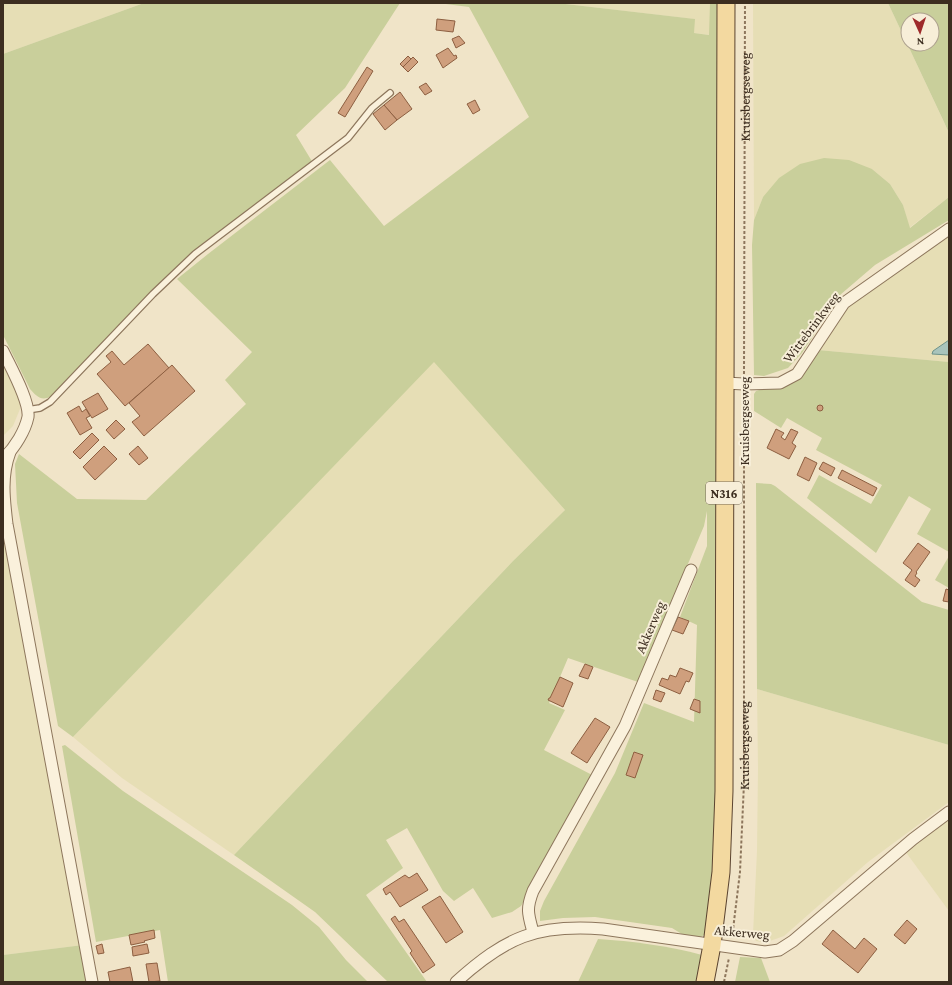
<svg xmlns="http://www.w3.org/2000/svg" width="952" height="985" font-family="'Crimson Pro',serif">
<rect width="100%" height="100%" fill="#f0e4c8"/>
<g fill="#e6deb5">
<polygon points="3,3 144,3 3,54"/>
<polygon points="557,3 710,3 710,35 694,33 694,19"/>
<polygon points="753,3 888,3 949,133 949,197 909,228 903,205 890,184 872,169 763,197 754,220"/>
<polygon points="949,233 949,362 818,350 848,306"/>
<polygon points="3,360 20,395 20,409 13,426 3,436"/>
<polygon points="434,361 565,510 513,561 234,855 122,778 73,737"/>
<polygon points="3,496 83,945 3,955"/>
<polygon points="757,689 949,745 949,802 868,862 784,936 770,941 762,942 756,941 753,934 757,851 758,768"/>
<polygon points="949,817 949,911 905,851"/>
</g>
<g fill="#c9cf9b" fill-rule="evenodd">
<path d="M144,3H400L345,88L296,135L313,163L177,269L51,396C42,402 36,396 30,389L3,335V54Z"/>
<polygon points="438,3 557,3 695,19 694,33 709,35 710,3 719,3 717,835 707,928 704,935 699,938 685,936 672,928 595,917 563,918 540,921 540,911 544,901 615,773 644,703 694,722 697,625 680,617 707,546 707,511 704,526 638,682 568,658 549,703 565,710 544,750 596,777 521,906 512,912 492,918 473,888 454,901 443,891 407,828 386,840 403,868 366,895 427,982 388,982 315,912 234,855 513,561 565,510 434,362 73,737 58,726 17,503 15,464 19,454 77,499 146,500 246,404 225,380 252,352 177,279 208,254 330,160 384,226 529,117 469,7"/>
<path d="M888,3H949V133L944,122ZM908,20H932V44H908Z"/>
<polygon points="824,158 849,160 872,169 890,184 903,205 910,228 949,197 949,220 875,265 840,295 802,353 788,368 764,376 754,375 752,245 754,220 763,197 779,178 800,164"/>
<polygon points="818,350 949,362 949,552 917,534 931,509 909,496 876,553 807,498 819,475 871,504 882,485 816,450 822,438 787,418 781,428 754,411 754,394 756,391 785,382"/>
<polygon points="756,483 771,484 775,486 922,602 949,610 949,745 757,689"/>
<polygon points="949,556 949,588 935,580"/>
<polygon points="65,745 123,791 292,905 319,927 346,960 368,982 168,982 160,930 96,942 62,746"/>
<path d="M598,939C631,941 670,946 702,955L699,982H578Z"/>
<polygon points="83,945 90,982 3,982 3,955"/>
<polygon points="740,957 761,958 770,982 735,982"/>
</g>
<polygon fill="#a9c4bc" stroke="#6f938a" points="949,340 949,355 932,354 933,351"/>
<g fill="#cf9f7d" stroke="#8d5f41">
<polygon points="437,19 455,21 453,32 436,30"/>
<polygon points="459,36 465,43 456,48 452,39"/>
<polygon points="448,48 454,56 456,55 457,58 443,68 436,55"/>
<polygon points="408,56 411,59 403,67 400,64"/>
<polygon points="413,57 418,62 408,72 403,67"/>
<polygon points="367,67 373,71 345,117 338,113"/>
<polygon points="426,83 432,91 425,95 419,87"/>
<polygon points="400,92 412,109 397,120 384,105"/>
<polygon points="475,100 480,110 473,114 467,104"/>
<polygon points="384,105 397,120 385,130 373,114"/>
<polygon points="148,344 169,368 125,406 97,374 111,362 106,356 112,351 124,365"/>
<polygon points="172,365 195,391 144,436 132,422 140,416 129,403"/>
<polygon points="98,393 108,409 92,418 82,402"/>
<circle cx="820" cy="408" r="3"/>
<polygon points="79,406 82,412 86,409 90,416 86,418 92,428 80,435 67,413"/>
<polygon points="116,420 125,429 114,439 106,430"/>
<polygon points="776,429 784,433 781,437 785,440 791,429 798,432 792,443 796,446 789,459 767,448"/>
<polygon points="92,433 99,440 80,459 73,452"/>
<polygon points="104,446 117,459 95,480 83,467"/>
<polygon points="138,446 148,458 139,465 129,454"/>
<polygon points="805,457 817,463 809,481 797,475"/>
<polygon points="823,462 835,468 831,476 819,469"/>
<polygon points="842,470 877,488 873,496 838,478"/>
<polygon points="918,543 930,552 916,572 917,573 915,576 920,580 915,587 905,580 912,570 903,563"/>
<polygon points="946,589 949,590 949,602 943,601"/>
<polygon points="678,617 689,621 683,634 672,630"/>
<polygon points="585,664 593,667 588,679 579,676"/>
<polygon points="680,668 693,673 689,682 686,681 680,694 659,685 662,678 668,680 670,675 676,677"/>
<polygon points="560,677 573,683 563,707 548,700 549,698 550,698"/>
<polygon points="656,690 665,693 661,702 653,699"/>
<polygon points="694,699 700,701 700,713 690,709"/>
<polygon points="595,718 610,727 587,763 571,753"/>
<polygon points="634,752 643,755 635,778 626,775"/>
<polygon points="417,873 428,890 400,907 390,892 386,895 383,889 405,875 409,878"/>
<polygon points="440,896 463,932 446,943 422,907"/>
<polygon points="395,916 399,922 404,919 435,965 423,973 410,953 412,951 391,919"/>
<polygon points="907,920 917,929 905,944 894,935"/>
<polygon points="154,930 155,938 144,941 145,942 131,945 129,935"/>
<polygon points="833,930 855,949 864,938 877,949 858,973 822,944"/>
<polygon points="102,944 104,953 98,954 96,946"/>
<polygon points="147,944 149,953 133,956 132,947"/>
<polygon points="157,963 160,981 149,982 146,964"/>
<polygon points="130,967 133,982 110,982 108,972"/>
</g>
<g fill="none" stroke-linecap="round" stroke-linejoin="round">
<defs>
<polyline id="lane" points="27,410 40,408 50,402 153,294 195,254 348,138 372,108 390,93"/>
<g id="street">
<path d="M3,351C10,366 30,401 28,417C25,431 15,447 5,457"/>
<polyline points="725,383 744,384 780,383 797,374 844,303 949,229"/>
<path d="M10,452C1,476 4,499 7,524L92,982"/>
<path d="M533,932C528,914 526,909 533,891L625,726L691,570"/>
<path d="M456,982C506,937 536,924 603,929L765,952L779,950L793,941L913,839L949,812"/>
</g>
<polyline id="primary" points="705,982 712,945 721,872 724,791 726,3"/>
</defs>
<use href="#lane" stroke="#8d765c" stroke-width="8"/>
<use href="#street" stroke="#8d765c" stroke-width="13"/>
<use href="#primary" stroke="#5b4430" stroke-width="19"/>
<g stroke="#8d765c" stroke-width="2" stroke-dasharray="3 2" stroke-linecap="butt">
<path id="s1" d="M744,374L745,3"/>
<path id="s2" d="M732,938L740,872L744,783V395"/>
<polyline points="724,982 729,958"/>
</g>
<use href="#lane" stroke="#faf1dc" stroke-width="5.5"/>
<use href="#street" stroke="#faf1dc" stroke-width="11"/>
<use href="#primary" stroke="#f3d9a0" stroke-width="17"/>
</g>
<g text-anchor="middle" stroke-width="4" stroke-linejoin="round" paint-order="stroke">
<rect fill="#f7eed8" stroke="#756857" stroke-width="1" x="706" y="482" width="36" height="22" rx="3"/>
<g font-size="13" font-weight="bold" fill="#3d2e20">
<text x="724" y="498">N316</text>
</g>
<g font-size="14" fill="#3d2e20" stroke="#f7eed8">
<text dy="5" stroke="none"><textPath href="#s1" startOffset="277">Kruisbergseweg</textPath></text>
<text transform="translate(811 327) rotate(-53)" y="5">Wittebrinkweg</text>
<text transform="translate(744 421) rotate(-90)" y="5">Kruisbergseweg</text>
<text transform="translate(650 627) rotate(-67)" y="5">Akkerweg</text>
<text dy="5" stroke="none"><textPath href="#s2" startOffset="193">Kruisbergseweg</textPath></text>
<text transform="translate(742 932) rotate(5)" y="5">Akkerweg</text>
</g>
</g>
<rect width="952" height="985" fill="none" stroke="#3d2e20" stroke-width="8"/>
<g transform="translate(920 32) rotate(177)"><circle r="19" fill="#f7eed8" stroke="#ada18e"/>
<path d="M0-3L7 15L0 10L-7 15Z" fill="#9e2a2b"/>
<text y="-6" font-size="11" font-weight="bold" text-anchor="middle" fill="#3d2e20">N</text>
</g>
</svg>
